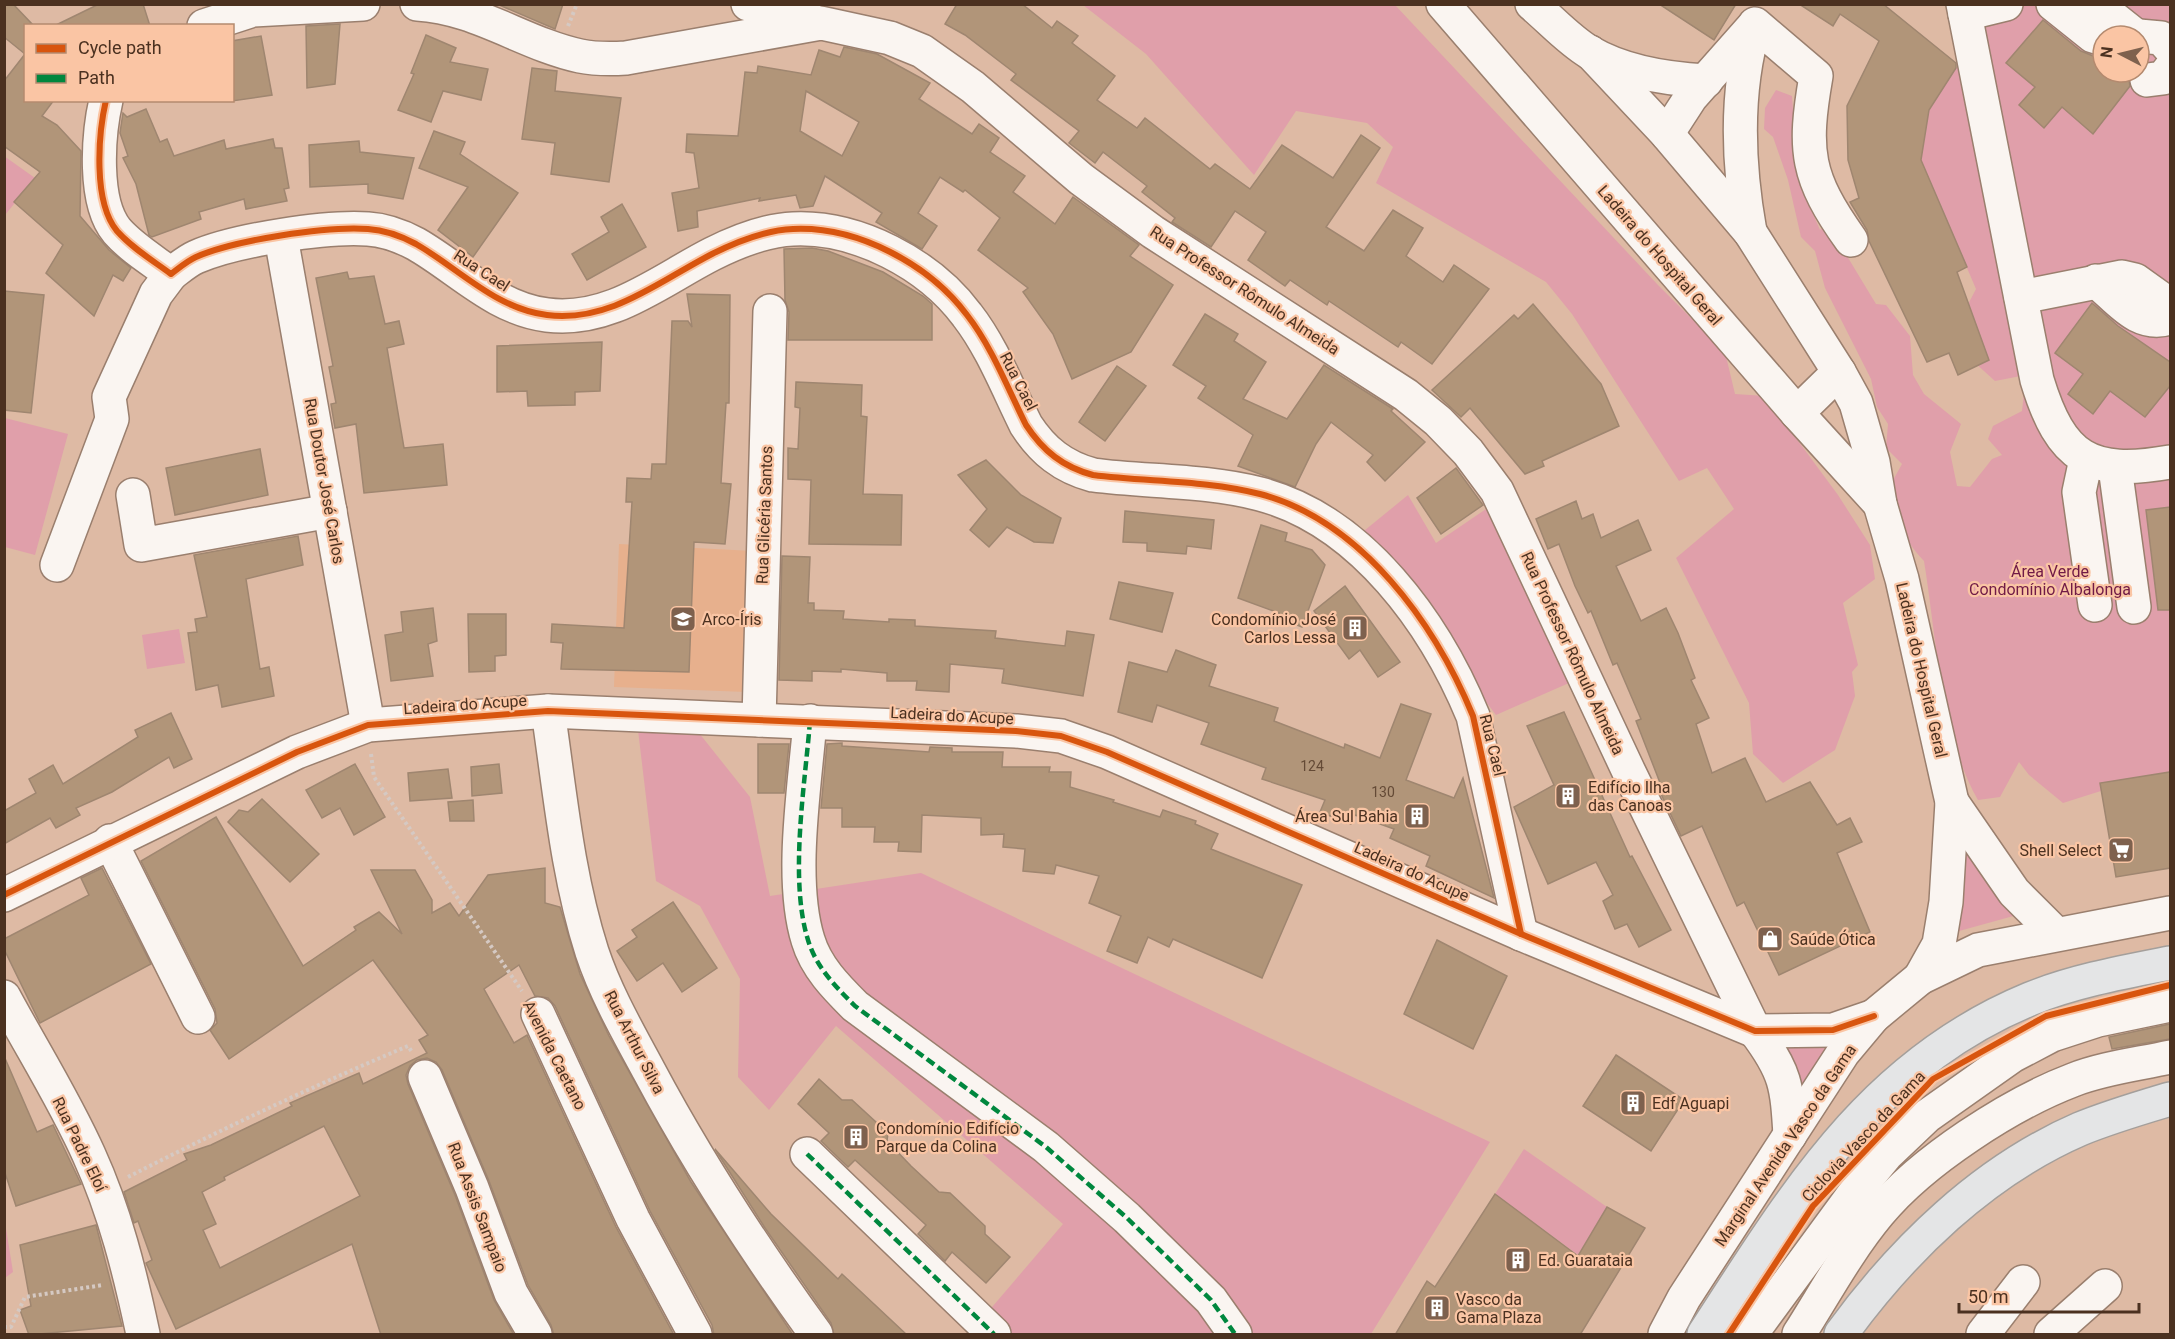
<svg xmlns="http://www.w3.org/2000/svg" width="2175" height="1339" font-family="Roboto,sans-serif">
<rect width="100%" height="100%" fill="#debaa4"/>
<polygon fill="#e7b08d" points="619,544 753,551 747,692 614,687"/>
<g fill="#e09faa" fill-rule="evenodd">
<polygon points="1083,5 1395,5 1658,285 1725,352 1735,394 1765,396 1838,495 1870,545 1875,579 1843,603 1858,665 1852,672 1855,696 1835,750 1783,783 1753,754 1749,703 1676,558 1734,509 1707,468 1679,481 1572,314 1546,282 1376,183 1393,147 1367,123 1296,111 1254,175 1146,54"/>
<path d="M1946,5H2170V773L2145,777L2063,803L2029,775L2019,762L2000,797L1978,800C1941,737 1936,634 1924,561C1894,529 1903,520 1892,482L1902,464L1886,448L1888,424L1877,407L1871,379L1825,288L1815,251L1801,237L1788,180L1773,137L1764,129L1765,108L1776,90L1792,96L1795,136L1804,168L1797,177L1820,230L1827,223L1876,304L1886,305L1910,336L1913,375L1924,394L1961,424L1950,452L1957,486L1970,487L1992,459L2002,455L1988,439L1993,426L2022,411L2026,375L1995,381L1974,362L1965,310L1976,289L1921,160L1929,110L1958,65ZM2103,36H2139V72H2103Z"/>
<polygon points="4,156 35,178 5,215 4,215"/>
<polygon points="5,418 68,434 35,555 5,547"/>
<polygon points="1408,495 1436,543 1489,507 1569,683 1496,715 1359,535"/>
<polygon points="179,629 185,663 147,669 142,635"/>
<polygon points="638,730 699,733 750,797 770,896 921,873 1490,1142 1371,1334 969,1334 1063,1224 836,1026 769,1110 738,1077 740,979 700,906 656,881"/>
<polygon points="1965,836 2017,915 1952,933"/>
<polygon points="1775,1038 1838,1046 1798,1111"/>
<polygon points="1524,1149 1607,1207 1578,1255 1495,1194"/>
<polygon points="4,1216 13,1272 5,1278 4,1278"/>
</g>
<g fill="#b19579" stroke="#9f8670" stroke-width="1.5" fill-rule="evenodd">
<polygon points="4,4 13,4 32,24 26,26 26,100 54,100 42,116 57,125 81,151 80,216 109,250 131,268 123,281 113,275 94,316 46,273 63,245 14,202 40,172 4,146 4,81 25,54 4,37"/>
<polygon points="99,4 143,4 150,26 54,26"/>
<polygon points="497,4 563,4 555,29"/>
<polygon points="957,4 1022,4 1052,28 1057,21 1078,36 1072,43 1115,76 1097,100 1137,128 1145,118 1210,169 1215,164 1250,189 1282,145 1333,178 1361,135 1380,148 1326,227 1364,251 1393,210 1423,228 1406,256 1443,282 1454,265 1489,289 1432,364 1401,342 1398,347 1329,301 1327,305 1290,280 1285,286 1248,260 1266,232 1235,211 1211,247 1172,222 1175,218 1142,192 1147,186 1103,152 1095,163 1069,143 1079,131 1011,80 1016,74 965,35 945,24"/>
<polygon points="1659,4 1736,4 1714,40"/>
<polygon points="1799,4 1883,4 1956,63 1956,68 1929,110 1921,160 1967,267 1957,272 1989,360 1958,375 1949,353 1927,362 1869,241 1867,230 1850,202 1859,198 1848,160 1847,106 1879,41 1840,14 1833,26"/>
<polygon points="2043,20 2081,51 2103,60 2103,72 2118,72 2129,80 2130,86 2093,134 2062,107 2044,128 2019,105 2035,87 2006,63"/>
<polygon points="340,24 335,84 307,88 306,26"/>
<polygon points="426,35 456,48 450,62 488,69 481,100 443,91 431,122 398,110 414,74 411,73"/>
<polygon points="261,36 272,95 232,101 232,41"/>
<path d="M844,47L877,54L930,83L919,99L972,134L979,124L999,138L990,152L1025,176L1013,192L1055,224L1073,197L1139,245L1130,256L1173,285L1131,352L1072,379L1053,334L1023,292L1028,288L978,250L1000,218L965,190L963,192L940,177L918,213L937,226L922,249L876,222L882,213L825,176L813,206L800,208L796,195L759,201L760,198L697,211L698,227L678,231L672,193L699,188L694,153L686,152L687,134L738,136L745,72L757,73L758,66L811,75L819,50L840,57ZM806,91L859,122L842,156L800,131Z"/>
<polygon points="532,68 557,71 555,91 621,98 609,182 551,174 555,143 522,139"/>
<polygon points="146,109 160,142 167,139 174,156 224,140 226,149 273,139 275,148 282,148 289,188 284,189 287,201 246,209 244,199 199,212 201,219 152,237 149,235 136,184 123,158 128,156 120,133 123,113 127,117"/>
<polygon points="434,131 465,142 460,154 518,193 473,257 438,230 468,187 419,168"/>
<polygon points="359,141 360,152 414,158 403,199 368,193 368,184 310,187 309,145"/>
<polygon points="622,204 646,247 587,280 572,254 609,232 601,217"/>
<polygon points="812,248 828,251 883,272 923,296 932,304 932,340 788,340 789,312 785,300 784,249"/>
<polygon points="347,272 349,279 374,276 385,324 399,321 404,344 387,348 404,448 443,444 447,485 364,493 356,424 335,428 331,404 336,403 329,367 333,366 316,278"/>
<polygon points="4,291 44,295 31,413 4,410"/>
<polygon points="687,294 730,295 729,403 726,403 721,483 731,484 725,544 694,542 689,672 561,669 563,643 551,642 552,624 624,628 632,502 626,502 627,478 651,479 652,464 666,464 672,321 688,321 692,327"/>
<polygon points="2092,303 2118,326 2170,362 2170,386 2145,417 2110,391 2093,414 2068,394 2083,374 2055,353"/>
<polygon points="1533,304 1601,384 1619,426 1542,461 1544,466 1525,474 1470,408 1461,417 1432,390 1514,315 1518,319"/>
<polygon points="1205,314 1238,334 1234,341 1266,362 1243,399 1287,419 1324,365 1393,409 1391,411 1425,442 1385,481 1367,462 1373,455 1331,422 1316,444 1295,487 1238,466 1253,435 1198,398 1206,386 1173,365"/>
<polygon points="602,342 600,391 575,392 575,405 528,406 527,391 497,392 497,346"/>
<polygon points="1117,366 1146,386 1105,441 1079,422"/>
<polygon points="796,382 862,385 861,416 867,417 863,494 902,495 901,545 809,544 811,480 788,479 788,448 798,449 800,408 795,407"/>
<polygon points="260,449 268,495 175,515 166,468"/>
<polygon points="986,460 1021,495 1061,518 1053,543 1034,542 1007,527 989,547 970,530 987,509 958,475"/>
<polygon points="1456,468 1483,505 1441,534 1417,498"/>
<polygon points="1576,501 1582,519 1593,514 1601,538 1638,520 1651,550 1616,566 1641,621 1666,608 1678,633 1695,678 1691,680 1709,718 1696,724 1712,773 1745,758 1766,802 1810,782 1837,825 1850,818 1862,842 1837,853 1870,932 1779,975 1744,902 1737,906 1702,826 1681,836 1661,794 1664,793 1636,721 1641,719 1617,663 1613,665 1591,611 1588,613 1575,586 1559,544 1548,549 1536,519"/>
<polygon points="2170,507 2170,610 2158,610 2146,510"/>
<polygon points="1125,511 1214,520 1211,549 1187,546 1186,554 1147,551 1147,543 1123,542"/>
<polygon points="1261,525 1287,533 1285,541 1312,550 1325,565 1302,627 1277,617 1279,613 1238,598"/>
<polygon points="298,536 303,565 246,579 260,669 269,667 274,696 222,707 218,685 196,690 188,633 197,632 195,619 207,617 194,555"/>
<polygon points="782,556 810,557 808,603 814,603 814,610 844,611 843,619 889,622 889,619 915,620 915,626 996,631 995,638 1065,646 1067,631 1094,635 1083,696 1002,683 1004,669 950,664 949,692 916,690 917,681 887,681 887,673 841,669 841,672 812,671 812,681 779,680"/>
<polygon points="1119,582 1173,593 1162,632 1110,619"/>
<polygon points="1345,586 1400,662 1378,677 1360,650 1349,659 1314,611"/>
<polygon points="433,608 437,641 428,644 433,676 391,681 385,635 403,632 401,612"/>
<polygon points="468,614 506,614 506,655 495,656 495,671 469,672"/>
<polygon points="1176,650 1216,665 1209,686 1278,708 1274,721 1344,748 1345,744 1380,758 1401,704 1431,714 1406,780 1454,798 1463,778 1494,898 1426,866 1430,856 1390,838 1394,829 1355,815 1351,824 1320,812 1325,800 1262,779 1266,768 1201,744 1209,723 1157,705 1152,722 1118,712 1129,662 1167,672"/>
<polygon points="1564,712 1630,857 1632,856 1671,930 1639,947 1627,924 1615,929 1603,901 1613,895 1596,862 1548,884 1514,807 1554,785 1527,726"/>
<polygon points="171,713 192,759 174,768 169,757 112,792 76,808 80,815 56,828 50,818 4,844 4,811 36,793 29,779 53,765 63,784 138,737 135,730"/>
<polygon points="842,743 842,746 901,750 929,752 930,747 952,748 952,752 1003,752 1002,767 1050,767 1049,772 1071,772 1070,787 1114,800 1113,802 1160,817 1163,810 1196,821 1195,824 1218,834 1211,849 1302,885 1262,978 1173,939 1169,947 1148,937 1137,963 1107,951 1121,916 1089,903 1099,876 1056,865 1054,874 1023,871 1025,849 1003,847 1004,834 981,835 981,818 922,815 921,852 898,851 899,842 874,842 875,827 842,827 842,808 821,808 827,744"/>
<polygon points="758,744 789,744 784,793 758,793"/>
<polygon points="355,764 385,817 354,835 340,808 322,818 306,790"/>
<polygon points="499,764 502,793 472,796 471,767"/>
<polygon points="448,769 452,798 410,801 408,773"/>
<polygon points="2170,772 2170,868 2116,877 2100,783"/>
<polygon points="262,799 319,854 290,882 228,822 239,810 248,812"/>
<polygon points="473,800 474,821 450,821 448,802"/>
<path d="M216,817L303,966L356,930L354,927L379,912L402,934L371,870H415L432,900V913L450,903L459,916L488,875L545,868V903L560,907L580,974L609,1036L691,1182L793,1335H714L712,1325L650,1211L555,1006L548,998L535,996L519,965L484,989L514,1043L527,1035L616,1227L674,1335H554L551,1325L528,1285L489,1181L442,1070L436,1062L427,1058L417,1060L410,1066L406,1075L408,1084L455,1195L494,1300L514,1335H381L352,1244L176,1329L146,1263L152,1260L138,1221L134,1223L124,1192L187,1160L184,1154L211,1145L292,1106L290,1103L359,1073L363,1084L427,1053L419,1040L428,1035L373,960L229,1059L210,1030L217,1023L215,1009L141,861ZM324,1126L360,1196L220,1268L203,1230L216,1224L202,1192L225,1180L224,1177Z"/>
<polygon points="102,868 151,964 40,1023 4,949 4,939 89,895 81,878"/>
<polygon points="673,902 717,968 682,992 663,963 637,981 617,951 637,937 632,930"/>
<polygon points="1437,940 1507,976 1473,1049 1404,1014"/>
<polygon points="2170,1024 2170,1039 2112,1049 2109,1037"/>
<polygon points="1616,1055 1684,1100 1651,1151 1583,1106"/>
<polygon points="4,1056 37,1132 53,1125 81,1184 16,1206 4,1170"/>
<polygon points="819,1079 842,1100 852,1100 888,1133 887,1141 911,1166 939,1192 950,1193 985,1226 985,1234 1010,1257 986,1283 952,1252 945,1261 918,1234 926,1225 855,1160 848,1167 821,1141 829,1133 798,1104"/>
<polygon points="715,1149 771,1214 838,1279 842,1274 907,1335 834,1335 831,1323 765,1228"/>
<polygon points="1495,1194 1578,1256 1607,1207 1645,1228 1580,1335 1395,1335 1427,1281 1435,1287"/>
<polygon points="96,1225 122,1326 29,1335 20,1310 31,1306 20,1245"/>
</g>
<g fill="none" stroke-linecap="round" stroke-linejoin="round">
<defs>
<g id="minor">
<path d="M417,4C476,7 524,44 580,56C595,59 611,59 626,58L821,23L890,38L922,51L973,87L1081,179L1153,232L1406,395L1438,421L1468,452L1497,491L1629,772L1755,1031C1786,1072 1787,1086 1790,1135"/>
<polyline points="748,4 811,20"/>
<polyline points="1443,4 1797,413 1880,504"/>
<path d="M1532,4C1551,20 1569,40 1589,52C1623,72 1667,79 1706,81"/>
<path d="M1963,4L2037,380C2061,459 2090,476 2170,462"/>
<polyline points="2053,4 2093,36 2103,39"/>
<polyline points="2096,4 2136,36"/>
<polyline points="1965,14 2006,4"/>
<polyline points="204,26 253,10 363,4"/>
<polyline points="2139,36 2161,38 2170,48"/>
<polyline points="1590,52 1667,134 1750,232 1839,372 1856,403 1873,462 1880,504 1902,579 1952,802 1946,902 1939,944 1920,978"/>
<polyline points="2147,80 2163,78 2170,69"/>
<path d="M106,100C98,135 93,202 117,231C132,248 152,260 171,274C179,268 187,261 196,257C235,240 326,226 368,229C385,230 401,236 416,244C458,268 496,309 547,315C610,323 659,281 712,254C736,242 766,230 793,229C857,226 929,264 967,315C992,347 1008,389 1026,425C1043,451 1063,467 1093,475C1148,482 1206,480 1260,494C1362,521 1435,624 1473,716L1521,934"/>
<polyline points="1667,134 1691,97 1752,28"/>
<path d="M1750,232C1738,165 1735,90 1755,24L1816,76C1803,151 1806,177 1851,240"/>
<polyline points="281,237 368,725"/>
<path d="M2096,281C2120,301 2138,328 2170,318"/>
<polyline points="2021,297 2122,277 2135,280 2170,305"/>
<polyline points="1797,413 1839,372"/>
<polyline points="2086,459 2079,492 2095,605"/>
<polyline points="2115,467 2134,607"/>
<polyline points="133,495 141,545 330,511"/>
<polyline points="57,565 112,419 109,397 156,294 171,274"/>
<path d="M548,711C560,792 567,874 592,952C606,994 628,1032 649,1071C698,1163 755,1250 816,1334"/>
<polyline points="759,720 770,311"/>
<path d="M810,721C805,785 789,879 808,940C816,967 836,987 855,1006L1046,1147L1127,1218L1211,1300L1235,1334"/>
<polyline points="1952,802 2014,892 2055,933"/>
<polyline points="110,841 198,1017"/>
<polyline points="4,895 297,752 368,725 548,711 1016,731 1061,736 1107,752 1521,934 1755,1031 1833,1030 1874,1016"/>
<path d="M4,997C32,1049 65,1101 89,1155C115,1212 130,1273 143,1334"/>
<polyline points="538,1014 633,1219 695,1334"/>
<polyline points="425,1077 472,1188 511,1293 535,1334"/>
<polyline points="807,1154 994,1334"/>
<polyline points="1665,1334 1684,1298 1843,1053 1874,1016 1920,978 1978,950 2170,913"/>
<polyline points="1751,1334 1853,1195 1887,1154 1927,1116 2012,1056 2052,1035 2098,1020 2170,1005"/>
<path d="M1799,1334C1824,1295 1848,1250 1879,1213C1922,1161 2010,1104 2073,1080C2103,1068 2139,1064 2170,1057"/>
<polyline points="1983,1334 2023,1282"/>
<polyline points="2051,1334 2105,1286"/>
</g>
<g id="major">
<path d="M1704,1334C1794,1196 1870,1065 2030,999C2074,981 2124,972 2170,963"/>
<path d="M1841,1334C1902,1250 1983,1171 2080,1129C2109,1117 2140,1108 2170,1099"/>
</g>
</defs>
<use href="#minor" stroke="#9a7f6e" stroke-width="36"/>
<use href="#major" stroke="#a49f9b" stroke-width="36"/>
<g stroke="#d5c9c3" stroke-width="4" stroke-dasharray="3 3" stroke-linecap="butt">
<polyline points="568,26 577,4"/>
<polyline points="371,754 374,777 522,991"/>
<path d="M128,1177C220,1130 313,1086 408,1046L412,1052"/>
<polyline points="4,1327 11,1327 25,1297 103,1285"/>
</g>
<use href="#minor" stroke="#faf5f1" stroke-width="33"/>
<use href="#major" stroke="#e4e5e6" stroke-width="33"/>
<g stroke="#00873e" stroke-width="4.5" stroke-dasharray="9 4.5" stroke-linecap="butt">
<path d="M810,721C805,785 789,879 808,940C816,967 836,987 855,1006L1046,1147L1127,1218L1211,1300L1235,1334"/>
<polyline points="807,1154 994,1334"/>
</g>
<defs>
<g id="cycleway">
<path d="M106,100C98,135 93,202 117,231C132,248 152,260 171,274C179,268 187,261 196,257C235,240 326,226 368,229C385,230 401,236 416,244C458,268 496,309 547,315C610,323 659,281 712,254C736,242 766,230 793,229C857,226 929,264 967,315C992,347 1008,389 1026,425C1043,451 1063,467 1093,475C1148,482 1206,480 1260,494C1362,521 1435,624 1473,716L1521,934"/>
<polyline points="4,895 297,752 368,725 548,711 1016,731 1061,736 1107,752 1521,934 1755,1031 1833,1030 1874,1016"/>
<polyline points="1729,1334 1813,1206 1933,1079 2046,1016 2170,985"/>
</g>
</defs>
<use href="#cycleway" stroke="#fac5a4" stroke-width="10"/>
<use href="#cycleway" stroke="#d8550e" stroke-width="6"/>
</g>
<defs>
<symbol id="school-square" viewBox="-11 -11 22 22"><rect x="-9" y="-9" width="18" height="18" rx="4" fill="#7e614e" stroke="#fac5a4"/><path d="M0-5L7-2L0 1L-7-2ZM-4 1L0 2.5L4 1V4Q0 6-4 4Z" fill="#fff"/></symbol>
<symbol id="building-square" viewBox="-11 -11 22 22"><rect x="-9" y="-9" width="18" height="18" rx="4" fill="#7e614e" stroke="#fac5a4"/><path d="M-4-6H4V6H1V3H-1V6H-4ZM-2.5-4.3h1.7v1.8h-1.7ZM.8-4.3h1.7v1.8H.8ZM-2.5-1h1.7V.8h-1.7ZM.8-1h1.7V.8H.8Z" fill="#fff"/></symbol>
<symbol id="supermarket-square" viewBox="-11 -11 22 22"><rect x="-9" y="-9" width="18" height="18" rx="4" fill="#7e614e" stroke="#fac5a4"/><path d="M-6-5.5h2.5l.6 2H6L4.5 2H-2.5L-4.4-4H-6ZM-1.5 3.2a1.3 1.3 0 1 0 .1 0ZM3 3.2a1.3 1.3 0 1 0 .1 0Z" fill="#fff"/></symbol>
<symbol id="shop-square" viewBox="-11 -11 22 22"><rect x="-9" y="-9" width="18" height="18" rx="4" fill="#7e614e" stroke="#fac5a4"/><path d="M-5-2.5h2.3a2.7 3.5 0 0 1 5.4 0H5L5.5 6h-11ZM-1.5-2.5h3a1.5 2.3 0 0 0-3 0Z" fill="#fff"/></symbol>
</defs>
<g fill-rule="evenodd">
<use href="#school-square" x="668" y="604" width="30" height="30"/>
<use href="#building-square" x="1340" y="613" width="30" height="30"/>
<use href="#building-square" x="1553" y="781" width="30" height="30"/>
<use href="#building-square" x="1402" y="801" width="30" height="30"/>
<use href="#supermarket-square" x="2106" y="835" width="30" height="30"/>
<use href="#shop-square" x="1755" y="924" width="30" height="30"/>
<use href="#building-square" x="1618" y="1088" width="30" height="30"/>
<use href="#building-square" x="841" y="1122" width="30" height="30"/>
<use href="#building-square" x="1503" y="1245" width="30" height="30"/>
<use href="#building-square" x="1422" y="1293" width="30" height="30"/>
</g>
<g text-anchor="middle" stroke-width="4.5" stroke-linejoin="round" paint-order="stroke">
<g font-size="14" fill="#644a36">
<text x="1312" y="771">124</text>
<text x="1383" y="797">130</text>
</g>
<g font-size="16" fill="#4b3120" stroke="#fac5a4">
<text transform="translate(1660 255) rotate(49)" y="6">Ladeira do Hospital Geral</text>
<text transform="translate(482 270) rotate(33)" y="6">Rua Cael</text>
<text transform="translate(1245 290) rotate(33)" y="6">Rua Professor Rômulo Almeida</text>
<text transform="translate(1019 381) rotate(63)" y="6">Rua Cael</text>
<text transform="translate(325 481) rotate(80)" y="6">Rua Doutor José Carlos</text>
<text transform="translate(764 515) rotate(-88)" y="6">Rua Glicéria Santos</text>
<text transform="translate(1573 653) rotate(65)" y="6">Rua Professor Rômulo Almeida</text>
<text transform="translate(1922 670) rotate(77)" y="6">Ladeira do Hospital Geral</text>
<text transform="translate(465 704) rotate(-4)" y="6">Ladeira do Acupe</text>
<text transform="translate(952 715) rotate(3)" y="6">Ladeira do Acupe</text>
<text transform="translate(1493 745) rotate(76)" y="6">Rua Cael</text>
<text transform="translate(1412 871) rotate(24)" y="6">Ladeira do Acupe</text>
<text transform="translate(635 1042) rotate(63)" y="6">Rua Arthur Silva</text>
<text transform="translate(555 1055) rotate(63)" y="6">Avenida Caetano</text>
<text transform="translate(1863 1136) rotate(-47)" y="6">Ciclovia Vasco da Gama</text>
<text transform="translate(80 1144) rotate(64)" y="6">Rua Padre Eloí</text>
<text transform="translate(1785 1145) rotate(-56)" y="6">Marginal Avenida Vasco da Gama</text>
<text transform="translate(478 1207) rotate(69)" y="6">Rua Assis Sampaio</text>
</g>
<g font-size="16" fill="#701a46" stroke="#fac5a4">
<text x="2050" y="577">Área Verde<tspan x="2050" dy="18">Condomínio Albalonga</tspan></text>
</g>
<g font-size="16" fill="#4b3120" stroke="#fac5a4" text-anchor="start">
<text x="702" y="625">Arco-Íris</text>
<text x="1336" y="625" text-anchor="end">Condomínio José<tspan x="1336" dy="18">Carlos Lessa</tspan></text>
<text x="1588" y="793">Edifício Ilha<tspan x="1588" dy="18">das Canoas</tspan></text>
<text x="1398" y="822" text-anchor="end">Área Sul Bahia</text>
<text x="2102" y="856" text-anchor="end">Shell Select</text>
<text x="1790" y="945">Saúde Ótica</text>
<text x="1652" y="1109">Edf Aguapi</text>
<text x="876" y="1134">Condomínio Edifício<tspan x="876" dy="18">Parque da Colina</tspan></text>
<text x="1538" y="1266">Ed. Guarataia</text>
<text x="1456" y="1305">Vasco da<tspan x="1456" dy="18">Gama Plaza</tspan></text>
</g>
</g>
<rect width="2175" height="1339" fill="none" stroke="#4b3120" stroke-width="12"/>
<rect x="24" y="24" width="210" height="78" fill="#fac5a4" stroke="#b48a6f" stroke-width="1.5"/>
<rect x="36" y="44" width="30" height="9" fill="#d8550e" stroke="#b48a6f" stroke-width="1.5"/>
<text x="78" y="54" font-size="18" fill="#4b3120">Cycle path</text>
<rect x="36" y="74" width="30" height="9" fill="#00873e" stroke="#b48a6f" stroke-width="1.5"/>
<text x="78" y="84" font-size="18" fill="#4b3120">Path</text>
<g transform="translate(2121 54) rotate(277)"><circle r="28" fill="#fac5a4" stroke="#b48a6f" stroke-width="1.5"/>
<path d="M0-4.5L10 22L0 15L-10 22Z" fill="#7e614e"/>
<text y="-9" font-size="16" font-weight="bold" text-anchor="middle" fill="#4b3120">N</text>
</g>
<path d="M1959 1303v9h180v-9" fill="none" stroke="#4b3120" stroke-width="3"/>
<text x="1968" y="1303" font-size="18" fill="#4b3120" stroke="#fac5a4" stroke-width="4.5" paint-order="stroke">50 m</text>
</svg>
